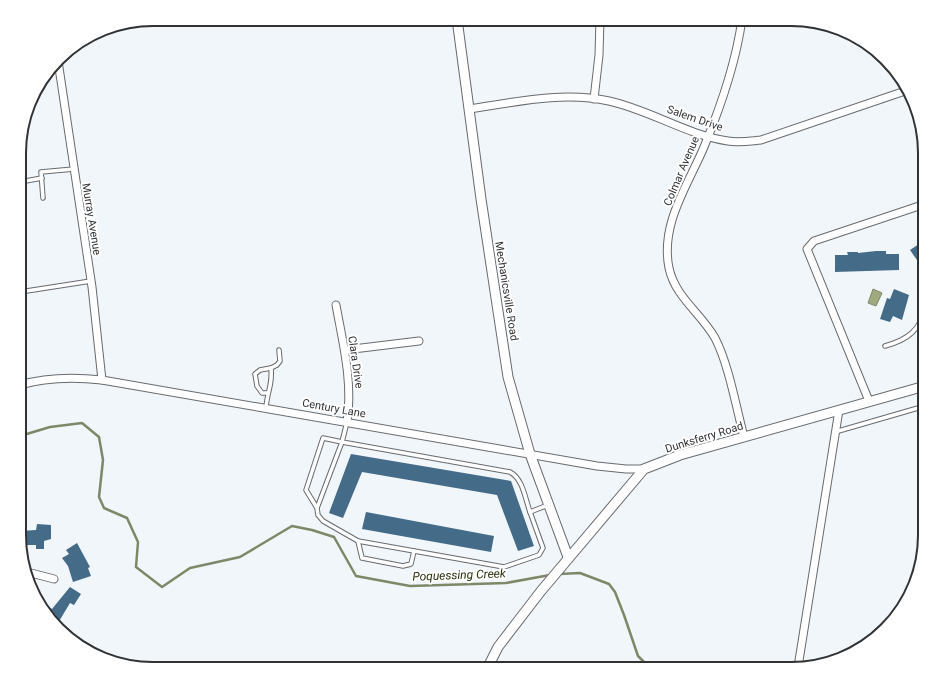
<svg xmlns="http://www.w3.org/2000/svg" width="944" height="688" font-family="Roboto,sans-serif">
<rect width="100%" height="100%" fill="#f1f6fb"/>
<polygon fill="#9fab7e" stroke="#7e8768" points="873,289 882,293 876,306 868,303"/>
<g fill="none" stroke-linecap="round" stroke-linejoin="round">
<g stroke="#7e8768" stroke-width="2.5">
<polyline points="20,436 50,427 82,423 99,437 103,460 99,497 104,508 127,518 138,542 136,567 162,587 190,568 240,557 292,526 312,530 334,537 356,576 410,586 506,583 550,575"/>
<polyline points="559,574 580,573 609,584 615,592 624,615 638,656 651,669"/>
</g>
</g>
<g fill="#446b88">
<polygon points="925,240 925,259 919,263 910,250"/>
<polygon points="876,251 886,251 886,254 899,254 899,270 835,272 835,255 848,255 847,252 858,252 858,253"/>
<polygon points="894,289 909,295 902,320 893,316 890,322 880,319 887,298 890,299"/>
<polygon points="351,454 511,481 534,546 518,551 497,495 362,472 343,518 329,513"/>
<polygon points="366,512 494,536 491,552 362,529"/>
<polygon points="37,524 51,525 51,539 44,541 44,549 36,549 36,545 20,545 20,531 36,530"/>
<polygon points="77,543 90,567 88,568 91,576 73,582 68,566 62,558 69,554 66,550"/>
<polygon points="70,587 81,594 74,605 70,603 58,623 52,620 37,602 39,600 52,609"/>
</g>
<g fill="none" stroke-linecap="round" stroke-linejoin="round">
<defs>
<g id="service">
<polyline points="323,19 328,22 356,19"/>
<polyline points="20,182 42,178"/>
<polyline points="43,198 41,172 74,169"/>
<polyline points="925,285 925,290"/>
<polyline points="20,292 91,281"/>
<path d="M885,346C907,340 922,330 925,305"/>
<polyline points="267,393 262,393 257,386 255,374 260,370 271,368"/>
<polyline points="923,407 925,419"/>
<path d="M266,408C267,391 273,385 271,368L277,365L280,361L279,350"/>
<path d="M347,422L342,442L510,472C523,479 525,498 530,512L548,505"/>
<polyline points="835,432 925,406"/>
<polyline points="317,508 306,490 323,438 342,442 317,508 318,515 323,521 358,541 504,567 539,555 543,548 530,512"/>
<polyline points="358,541 362,558 403,566 411,564 414,551"/>
</g>
<g id="minor">
<path d="M742,19C736,63 721,106 704,147C688,185 660,224 669,268C675,297 701,313 715,338C729,365 736,407 744,437"/>
<polyline points="58,61 92,287 102,380"/>
<polyline points="594,99 599,55 600,19"/>
<path d="M470,109C516,102 563,91 609,101C650,110 687,135 728,141C739,143 750,141 761,140L908,90"/>
<path d="M336,305C343,344 353,382 347,422"/>
<polyline points="345,350 419,341"/>
<path d="M20,385C47,377 74,377 102,380L597,466L626,469H644"/>
<polyline points="869,401 807,249 814,241 925,204"/>
<polyline points="27,572 54,579"/>
<polyline points="798,667 839,410"/>
</g>
<g id="tertiary">
<polyline points="457,19 481,199 508,377 530,454 568,557"/>
<polyline points="487,669 498,647 541,591 644,469 680,455 925,386"/>
</g>
</defs>
<use href="#service" stroke="#676b6f" stroke-width="5.5"/>
<use href="#minor" stroke="#676b6f" stroke-width="9"/>
<use href="#tertiary" stroke="#676b6f" stroke-width="11"/>
<use href="#service" stroke="#fff" stroke-width="3.5"/>
<use href="#minor" stroke="#fff" stroke-width="7"/>
<use href="#tertiary" stroke="#fff" stroke-width="9"/>
</g>
<g text-anchor="middle" stroke-width="4" stroke-linejoin="round" paint-order="stroke">
<g font-size="11" fill="#303234" stroke="#fff">
<text transform="translate(695 118) rotate(19)" y="4">Salem Drive</text>
<text transform="translate(681 171) rotate(-67)" y="4">Colmar Avenue</text>
<text transform="translate(92 219) rotate(81)" y="4">Murray Avenue</text>
<text transform="translate(507 291) rotate(81)" y="4">Mechanicsville Road</text>
<text transform="translate(356 362) rotate(82)" y="4">Clara Drive</text>
<text transform="translate(334 408) rotate(10)" y="4">Century Lane</text>
<text transform="translate(704 437) rotate(-17)" y="4">Dunksferry Road</text>
</g>
<g font-size="12" font-style="italic" fill="#272f0b" stroke="#fff">
<text transform="translate(459 575) rotate(-2)" y="4">Poquessing Creek</text>
</g>
</g>
<path d="M0 0H944V688H0ZM153 26H791A127 127 0 0 1 918 153V535A127 127 0 0 1 791 662H153A127 127 0 0 1 26 535V153A127 127 0 0 1 153 26Z" fill="#fff" fill-rule="evenodd"/>
<path fill="none" stroke="#303234" stroke-width="2" d="M153 26H791A127 127 0 0 1 918 153V535A127 127 0 0 1 791 662H153A127 127 0 0 1 26 535V153A127 127 0 0 1 153 26Z"/>
</svg>
